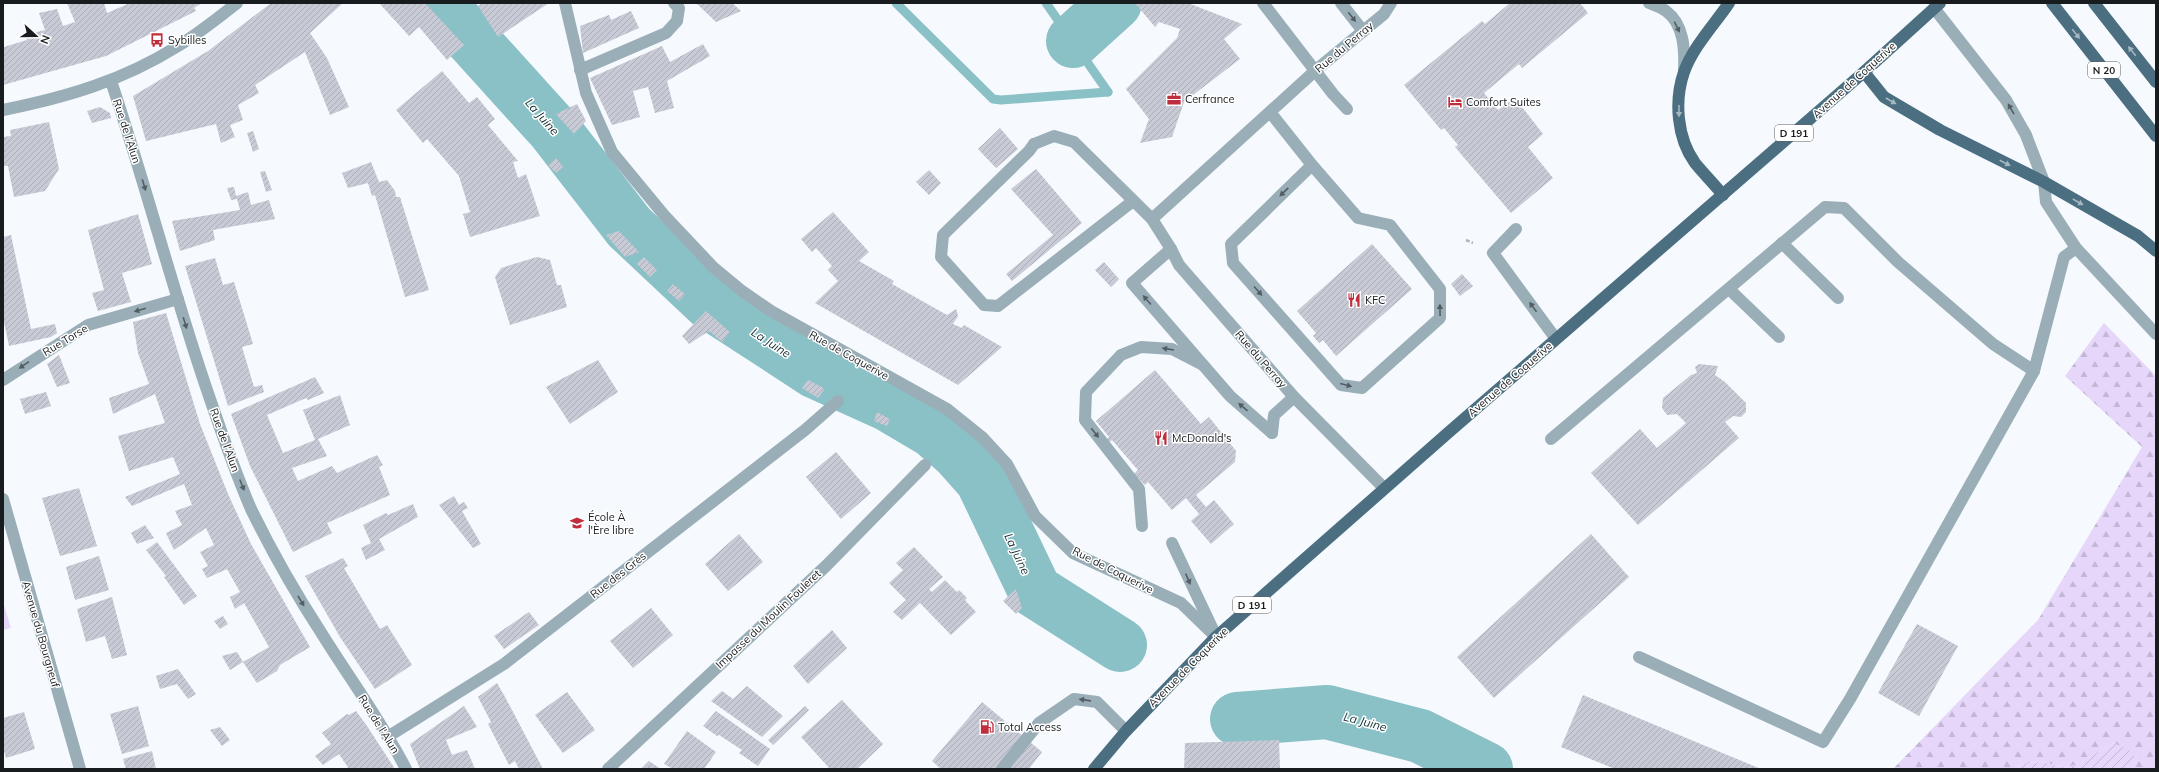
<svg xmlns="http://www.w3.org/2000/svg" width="2159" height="772" font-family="Mulish,sans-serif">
<defs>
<pattern id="forest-firs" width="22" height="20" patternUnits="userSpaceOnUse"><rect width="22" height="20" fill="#e5d6fa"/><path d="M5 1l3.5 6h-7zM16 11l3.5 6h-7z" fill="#c4b7d6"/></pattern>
<pattern id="garden-furrows" width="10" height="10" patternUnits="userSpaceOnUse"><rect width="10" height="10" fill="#e5d6fa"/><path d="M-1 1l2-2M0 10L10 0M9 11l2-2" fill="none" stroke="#c4b7d6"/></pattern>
<pattern id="building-hatch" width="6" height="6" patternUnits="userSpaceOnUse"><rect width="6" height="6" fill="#c8cad6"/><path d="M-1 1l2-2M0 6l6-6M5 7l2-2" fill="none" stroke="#abadb7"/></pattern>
</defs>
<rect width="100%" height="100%" fill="#f6f9fd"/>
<polygon fill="url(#forest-firs)" points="2104,323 2156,376 2156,769 2131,769 2137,758 2114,743 2081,762 2067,768 2043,762 2024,763 2013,769 1893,769 2038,620 2142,447 2065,376"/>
<polygon fill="#e5d6fa" points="3,602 11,628 3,630"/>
<polygon fill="url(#garden-furrows)" points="2114,743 2129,750 2137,759 2131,769 2013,769 2024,763 2043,762 2067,768 2081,762"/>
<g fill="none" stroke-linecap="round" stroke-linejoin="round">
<g stroke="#89c1c6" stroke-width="9">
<polyline points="896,3 993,99 1001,100 1108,92"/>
<polyline points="1046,3 1108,92"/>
</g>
<g stroke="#89c1c6" stroke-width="54">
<polyline points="439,3 554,130 629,227 710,303 816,372 889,405 933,431 958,453 982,480 1035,591 1120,645"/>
<polyline points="1073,41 1115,3"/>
<polyline points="1237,719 1327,712 1420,736 1486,769"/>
</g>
</g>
<g fill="url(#building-hatch)">
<polygon points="67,3 104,3 107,13 130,3 202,3 194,8 196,11 106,56 3,85 3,43 4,47 27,40 25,35 45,30 39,13 57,9 63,26 75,22"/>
<polygon points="271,3 343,3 310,33 327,58 349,107 330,115 305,52 255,85 259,93 238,105 243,120 230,125 235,137 221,143 216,124 146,141 133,96 208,51"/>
<polygon points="379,3 425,3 464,45 447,60 419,27 409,36"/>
<polygon points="482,3 549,3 498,37 478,6"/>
<polygon points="696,3 732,3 741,11 716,22"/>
<polygon points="1135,3 1188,3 1242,24 1224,39 1240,59 1184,102 1172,137 1140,143 1149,119 1126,89 1177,38 1180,29 1159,22 1155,27"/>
<polygon points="1510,3 1580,3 1588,13 1522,68 1519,64 1484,93 1498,110 1515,98 1543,134 1528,147 1553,178 1511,213 1455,147 1458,145 1444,128 1441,130 1404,85 1482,21 1485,24"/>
<polygon points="631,11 639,28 583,53 580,26 609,15 611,20"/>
<polygon points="703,44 710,56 667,81 674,108 655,113 648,87 633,91 640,117 612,125 590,78 662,46 670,62"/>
<polygon points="442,71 469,103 477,97 495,119 488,125 518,161 513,162 518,178 526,174 540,216 470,237 463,214 470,212 459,176 427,139 423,143 396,110"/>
<polygon points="577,104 586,121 574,134 556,114"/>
<polygon points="100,107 110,113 111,118 92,123 87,111"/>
<polygon points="49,122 59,169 45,191 14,197 8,166 3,166 3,137 11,136 10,130"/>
<polygon points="1000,128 1018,149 996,168 978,149"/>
<polygon points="253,131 259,149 253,152 247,133"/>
<polygon points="556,158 563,167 556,173 548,165"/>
<polygon points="371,162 379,182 387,180 395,191 396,197 400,197 429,290 405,297 375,195 372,196 368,183 348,188 342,173"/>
<polygon points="1036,169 1082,223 1012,281 1006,274 1053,235 1011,189"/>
<polygon points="929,170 941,183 929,195 916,182"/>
<polygon points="265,171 272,190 266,192 260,172"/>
<polygon points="234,187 236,196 248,192 251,205 269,200 275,219 213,230 215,240 180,251 172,221 240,210 237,199 231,200 227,188"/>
<polygon points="833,212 869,252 859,261 894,281 892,284 947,315 956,309 958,316 953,324 962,328 964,325 1002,347 958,385 815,303 838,281 828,270 832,266 816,248 812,252 801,239"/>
<polygon points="138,214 152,264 122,273 131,302 98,311 92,293 104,290 88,230"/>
<polygon points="619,231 639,252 625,257 606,235"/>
<polygon points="11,235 31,329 55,324 57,333 51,337 9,346 3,317 3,237"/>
<polygon points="1372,244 1412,289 1336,356 1323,340 1319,343 1313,336 1316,333 1297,311"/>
<polygon points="537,257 550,260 557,285 561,285 567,307 510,325 495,277 501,268"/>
<polygon points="644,257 657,270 650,277 637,264"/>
<polygon points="215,258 223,285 234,282 253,344 242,347 254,387 262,385 264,392 228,406 185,266"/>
<polygon points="1104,262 1119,279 1111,287 1095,270"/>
<polygon points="1462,274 1473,286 1460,296 1451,284"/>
<polygon points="673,284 685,294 679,301 667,291"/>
<polygon points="706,311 730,332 722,342 709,331 689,344 682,336"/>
<polygon points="166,313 200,424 228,494 251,544 310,647 280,665 277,671 257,683 243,662 230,670 222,656 237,652 243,662 269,647 244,603 235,609 230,597 240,592 227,569 207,578 202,569 208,566 200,552 214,545 206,528 174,550 166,533 182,525 175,511 192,505 184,484 132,506 125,497 180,474 173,457 129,471 118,436 165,423 155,394 113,414 109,398 149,384 138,353 133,322"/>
<polygon points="59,355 70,383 57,387 47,364"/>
<polygon points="598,360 618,392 570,424 546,387"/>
<polygon points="1699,364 1718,366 1715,375 1725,382 1746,403 1746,412 1741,417 1733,416 1725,422 1739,438 1638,525 1591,473 1640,429 1657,448 1686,423 1677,414 1667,415 1662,408 1663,398 1691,375 1697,373 1695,367"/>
<polygon points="1155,370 1201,424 1209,417 1236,451 1235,462 1196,495 1206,507 1214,500 1234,524 1211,544 1191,521 1199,514 1186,498 1172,510 1148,482 1145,485 1134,474 1138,470 1112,440 1110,442 1107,439 1109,437 1096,421"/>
<polygon points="315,377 324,393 308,400 306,398 267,415 283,453 315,440 303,410 340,395 350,425 318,439 327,456 292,468 298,481 332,466 337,473 377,455 383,465 379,467 390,495 327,523 332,533 293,552 250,466 231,414"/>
<polygon points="808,380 822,387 824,390 818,398 802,388"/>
<polygon points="46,392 51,406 25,414 20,399"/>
<polygon points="877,412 890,419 887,426 874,421"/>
<polygon points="836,452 871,493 841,519 806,477"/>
<polygon points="79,488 97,546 60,556 42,498"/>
<polygon points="454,496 459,505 464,502 468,508 462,511 481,544 473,548 439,505"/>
<polygon points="413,504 418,517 379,539 385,550 366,560 361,548 371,543 363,525 386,513 388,515"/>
<polygon points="145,525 154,538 137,544 131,533"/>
<polygon points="739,534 763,562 728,591 705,564"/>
<polygon points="1591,534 1629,577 1494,698 1457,657"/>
<polygon points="157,542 197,596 184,605 164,577 166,576 146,550"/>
<polygon points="914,547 943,577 929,589 932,592 945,580 957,592 959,590 967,598 965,600 976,612 951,635 920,603 902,620 893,612 906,600 889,583 903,570 896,563"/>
<polygon points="99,556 109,590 75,600 66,567"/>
<polygon points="343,558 348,566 344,568 380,629 387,625 412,665 375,689 340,637 305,576"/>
<polygon points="1016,589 1022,608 1016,614 1003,601"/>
<polygon points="112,597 127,655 112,659 105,636 86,642 77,609"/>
<polygon points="651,608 673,635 633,668 610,641"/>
<polygon points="529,612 539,625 504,649 494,636"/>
<polygon points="223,616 228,624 220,629 214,621"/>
<polygon points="1917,624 1958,646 1919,716 1878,693"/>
<polygon points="832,630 847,648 808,684 793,666"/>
<polygon points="178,669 196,694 188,699 177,684 160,689 156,676"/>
<polygon points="497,683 504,695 543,769 519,769 515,761 509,765 488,724 491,722 478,697"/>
<polygon points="747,686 783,716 762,737 711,701 722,691 733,699"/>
<polygon points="567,692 595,730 563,753 535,715"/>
<polygon points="1583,695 1761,769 1615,769 1561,747"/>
<polygon points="842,700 883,744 857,769 830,769 801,737"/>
<polygon points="982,702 1042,752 1029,769 941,769 932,761"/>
<polygon points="138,706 149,746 122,754 110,714"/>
<polygon points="464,706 477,727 446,740 452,755 467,750 475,769 420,769 410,744"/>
<polygon points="805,706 809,710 773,745 768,740"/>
<polygon points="356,711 367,726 395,769 349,769 339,754 323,765 315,756 331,744 322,733 347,714 349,715"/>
<polygon points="716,711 770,749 758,766 739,753 742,750 719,735 717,736 703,726"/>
<polygon points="24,712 35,749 6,758 3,747 3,718"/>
<polygon points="220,727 230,740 222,746 210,730"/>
<polygon points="687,731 716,752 704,769 673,769 664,764"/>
<polygon points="1279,740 1280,769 1184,769 1185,743"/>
<polygon points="152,751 156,769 126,769 123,759"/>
<polygon points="649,761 661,769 641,769"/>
</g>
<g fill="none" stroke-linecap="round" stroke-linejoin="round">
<polyline stroke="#b3b6b9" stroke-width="2.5" stroke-dasharray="4 2" stroke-linecap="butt" points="1466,240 1473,243"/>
<g stroke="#9aaeb8" stroke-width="12">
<polyline points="1263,3 1333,94 1347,109"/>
<polyline points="1341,3 1363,31"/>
<path d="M1649,3C1654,5 1661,7 1666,11C1684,24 1685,50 1684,71"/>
<polyline points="580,70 666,33 677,21 679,8 674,3"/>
<polyline points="1270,112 1312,165 1358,218 1390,225 1440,289 1440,318 1362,388 1341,385 1233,263 1231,244 1312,165"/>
<polyline points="1034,144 1029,151 943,235 941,257 984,305 998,306 1133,201"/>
<polyline points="1516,229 1493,253 1556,339"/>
<polyline points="1782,243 1838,298"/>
<polyline points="1171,249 1132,283 1230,396 1272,433"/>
<polyline points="1729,289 1779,337"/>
<polyline points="3,380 88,325 178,299"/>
<polyline points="1272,433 1274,415 1294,397"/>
<polyline points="1551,439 1825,207 1844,208 1898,262 1993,344 2034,371"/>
<polyline points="1142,526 1139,489 1085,420 1086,392 1121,355 1141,347 1172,349 1203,365"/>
<polyline points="1172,543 1216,636"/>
<polyline points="1639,657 1823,742 1850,699 2034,371 2064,257 2076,248"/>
<polyline points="389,736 504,664 805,430 838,401"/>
<polyline points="608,769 827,565 925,465"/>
<polyline points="1002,769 1039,723 1074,699 1097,702 1126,731"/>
</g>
<g stroke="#9aaeb8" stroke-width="12">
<polyline points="565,3 586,93 612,152 664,215 713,267 742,291 771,311 947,409 983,438 1007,464 1035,516 1073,553 1181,603 1216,637"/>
<polyline points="1934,8 2006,100 2026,135 2044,182 2046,202 2076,248 2156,334"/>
<path d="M111,81C146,185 173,292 209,396C222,434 235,472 251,509C272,552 296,594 322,634C350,679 382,722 406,769"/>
<polyline points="1034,144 1054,136 1074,142 1152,219"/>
<polyline points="1384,488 1294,397 1179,265 1171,249 1152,219 1316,70 1384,14 1391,3"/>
<polyline points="3,499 80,769"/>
</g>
<path stroke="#9aaeb8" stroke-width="12" d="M3,110C67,97 122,81 178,46C198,34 218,18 237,3"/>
<g stroke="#4b6f81" stroke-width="12">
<polyline points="2052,3 2156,136"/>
<polyline points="2094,3 2156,82"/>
<polyline points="1864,72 1884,97 1940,130 2044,182 2138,236 2156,251"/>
<path d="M1723,195C1714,184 1704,174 1695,163C1677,138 1674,101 1684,72C1693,47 1714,25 1729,3"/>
<polyline points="1094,769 1126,731 1216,637 1449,432 1864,72 1940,3"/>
</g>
</g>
<defs><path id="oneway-solid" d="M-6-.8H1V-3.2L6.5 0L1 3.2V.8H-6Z"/></defs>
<g fill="#535e64">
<use href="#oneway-solid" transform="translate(1352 17) rotate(52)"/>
<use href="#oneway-solid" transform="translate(1677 27) rotate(64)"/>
<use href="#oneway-solid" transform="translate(2011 109) rotate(-120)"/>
<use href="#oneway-solid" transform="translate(144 185) rotate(73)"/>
<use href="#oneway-solid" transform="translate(1284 192) rotate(136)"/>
<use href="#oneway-solid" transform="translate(1258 291) rotate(49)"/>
<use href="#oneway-solid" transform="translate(1147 300) rotate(-131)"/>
<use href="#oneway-solid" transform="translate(1533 307) rotate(-126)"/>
<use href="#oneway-solid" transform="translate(140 310) rotate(164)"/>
<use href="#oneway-solid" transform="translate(1440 310) rotate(-91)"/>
<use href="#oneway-solid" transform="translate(185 323) rotate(73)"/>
<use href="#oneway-solid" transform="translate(1168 349) rotate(-171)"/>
<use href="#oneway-solid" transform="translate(24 365) rotate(146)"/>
<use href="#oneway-solid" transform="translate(1346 385) rotate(15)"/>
<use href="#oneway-solid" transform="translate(1243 407) rotate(-139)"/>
<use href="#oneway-solid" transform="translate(1095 433) rotate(52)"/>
<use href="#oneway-solid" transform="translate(242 485) rotate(68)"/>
<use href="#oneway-solid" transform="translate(1188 579) rotate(66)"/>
<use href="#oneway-solid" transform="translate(301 601) rotate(59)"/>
<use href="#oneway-solid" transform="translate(1085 700) rotate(-172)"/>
</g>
<g fill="#a5b7c0">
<use href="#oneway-solid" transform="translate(2076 34) rotate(52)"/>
<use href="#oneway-solid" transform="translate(2132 51) rotate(-128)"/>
<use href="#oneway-solid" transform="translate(1891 101) rotate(30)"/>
<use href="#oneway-solid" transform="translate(1679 111) rotate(90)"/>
<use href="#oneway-solid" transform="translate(2005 163) rotate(27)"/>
<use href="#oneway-solid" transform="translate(2078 202) rotate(30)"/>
</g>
<defs>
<symbol id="bus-bare" viewBox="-9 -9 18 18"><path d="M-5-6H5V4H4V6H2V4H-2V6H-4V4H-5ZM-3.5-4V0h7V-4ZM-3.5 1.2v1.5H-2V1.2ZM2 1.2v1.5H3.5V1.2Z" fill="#be2e3c" stroke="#fff" stroke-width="2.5" paint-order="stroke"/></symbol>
<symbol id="office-bare" viewBox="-9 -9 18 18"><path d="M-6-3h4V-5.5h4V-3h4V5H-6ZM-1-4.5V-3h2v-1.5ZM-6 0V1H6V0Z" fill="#be2e3c" stroke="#fff" stroke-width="2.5" paint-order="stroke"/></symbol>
<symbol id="hotel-bare" viewBox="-9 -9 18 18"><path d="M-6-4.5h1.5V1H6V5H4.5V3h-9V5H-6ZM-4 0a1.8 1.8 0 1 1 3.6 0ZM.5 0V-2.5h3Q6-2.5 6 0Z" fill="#be2e3c" stroke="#fff" stroke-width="2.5" paint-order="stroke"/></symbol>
<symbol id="restaurant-bare" viewBox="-9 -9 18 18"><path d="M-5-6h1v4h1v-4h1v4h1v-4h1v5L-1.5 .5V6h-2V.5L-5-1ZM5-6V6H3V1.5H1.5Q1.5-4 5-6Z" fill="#be2e3c" stroke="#fff" stroke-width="2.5" paint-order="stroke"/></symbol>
<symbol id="school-bare" viewBox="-9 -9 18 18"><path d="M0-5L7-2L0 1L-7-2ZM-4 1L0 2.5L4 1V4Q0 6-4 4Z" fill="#be2e3c" stroke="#fff" stroke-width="2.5" paint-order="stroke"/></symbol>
<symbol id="fuel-bare" viewBox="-9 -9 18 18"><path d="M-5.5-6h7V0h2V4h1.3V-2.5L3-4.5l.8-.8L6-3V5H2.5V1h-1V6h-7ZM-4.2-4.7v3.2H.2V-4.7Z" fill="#be2e3c" stroke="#fff" stroke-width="2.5" paint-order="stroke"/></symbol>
</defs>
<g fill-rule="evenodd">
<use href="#bus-bare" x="147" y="30" width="20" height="20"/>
<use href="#office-bare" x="1164" y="89" width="20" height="20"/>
<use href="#hotel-bare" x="1445" y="92" width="20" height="20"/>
<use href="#restaurant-bare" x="1344" y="290" width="20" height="20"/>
<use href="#restaurant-bare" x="1151" y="428" width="20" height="20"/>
<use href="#school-bare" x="567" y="513" width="20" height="20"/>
<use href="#fuel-bare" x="977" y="717" width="20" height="20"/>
</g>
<g text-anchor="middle" stroke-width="3" stroke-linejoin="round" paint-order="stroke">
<g fill="#fff" stroke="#5e6062" stroke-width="1">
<rect x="2088" y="62" width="32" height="16" rx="3"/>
<rect x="1775" y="125" width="38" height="16" rx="3"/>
<rect x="1233" y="597" width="38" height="16" rx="3"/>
</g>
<g font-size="10" font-weight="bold" fill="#191c1f">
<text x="2104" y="74">N 20</text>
<text x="1794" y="137">D 191</text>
<text x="1252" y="609">D 191</text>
</g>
<g font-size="11" fill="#191c1f" stroke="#fff" text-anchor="start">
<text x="168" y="44">Sybilles</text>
<text x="1185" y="103">Cerfrance</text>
<text x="1466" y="106">Comfort Suites</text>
<text x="1365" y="304">KFC</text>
<text x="1172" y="442">McDonald's</text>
<text x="588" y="521">École À<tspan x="588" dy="13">l'Ère libre</tspan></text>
<text x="998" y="731">Total Access</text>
</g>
<g font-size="11" fill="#191c1f" stroke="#fff">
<text transform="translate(1344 47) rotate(-40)" y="4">Rue du Perray</text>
<text transform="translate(1854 80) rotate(-42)" y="4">Avenue de Coquerive</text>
<text transform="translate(127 131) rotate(72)" y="4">Rue de l'Alun</text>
<text transform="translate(65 340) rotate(-31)" y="4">Rue Torse</text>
<text transform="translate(849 355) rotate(29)" y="4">Rue de Coquerive</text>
<text transform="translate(1261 359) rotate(49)" y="4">Rue du Perray</text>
<text transform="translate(1510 379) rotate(-41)" y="4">Avenue de Coquerive</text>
<text transform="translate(225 440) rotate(70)" y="4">Rue de l'Alun</text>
<text transform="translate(1113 570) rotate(27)" y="4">Rue de Coquerive</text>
<text transform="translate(618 575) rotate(-38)" y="4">Rue des Grès</text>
<text transform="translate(768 619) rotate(-43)" y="4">Impasse du Moulin Fouleret</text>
<text transform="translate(41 634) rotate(74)" y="4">Avenue du Bourgneuf</text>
<text transform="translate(1188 667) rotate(-45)" y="4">Avenue de Coquerive</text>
<text transform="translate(379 724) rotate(58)" y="4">Rue de l'Alun</text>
</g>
<g font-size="12" font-style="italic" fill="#143134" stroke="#fff">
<text transform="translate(542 117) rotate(49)" y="4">La Juine</text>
<text transform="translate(771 343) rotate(33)" y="4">La Juine</text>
<text transform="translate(1017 554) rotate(65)" y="4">La Juine</text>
<text transform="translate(1365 722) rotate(15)" y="4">La Juine</text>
</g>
</g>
<rect width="2159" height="772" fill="none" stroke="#191c1f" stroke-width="8"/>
<g transform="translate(36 36) rotate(111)" stroke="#ffffff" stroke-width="3" paint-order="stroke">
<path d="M0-3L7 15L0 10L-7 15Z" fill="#191c1f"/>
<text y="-6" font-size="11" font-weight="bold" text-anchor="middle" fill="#191c1f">N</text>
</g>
</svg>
